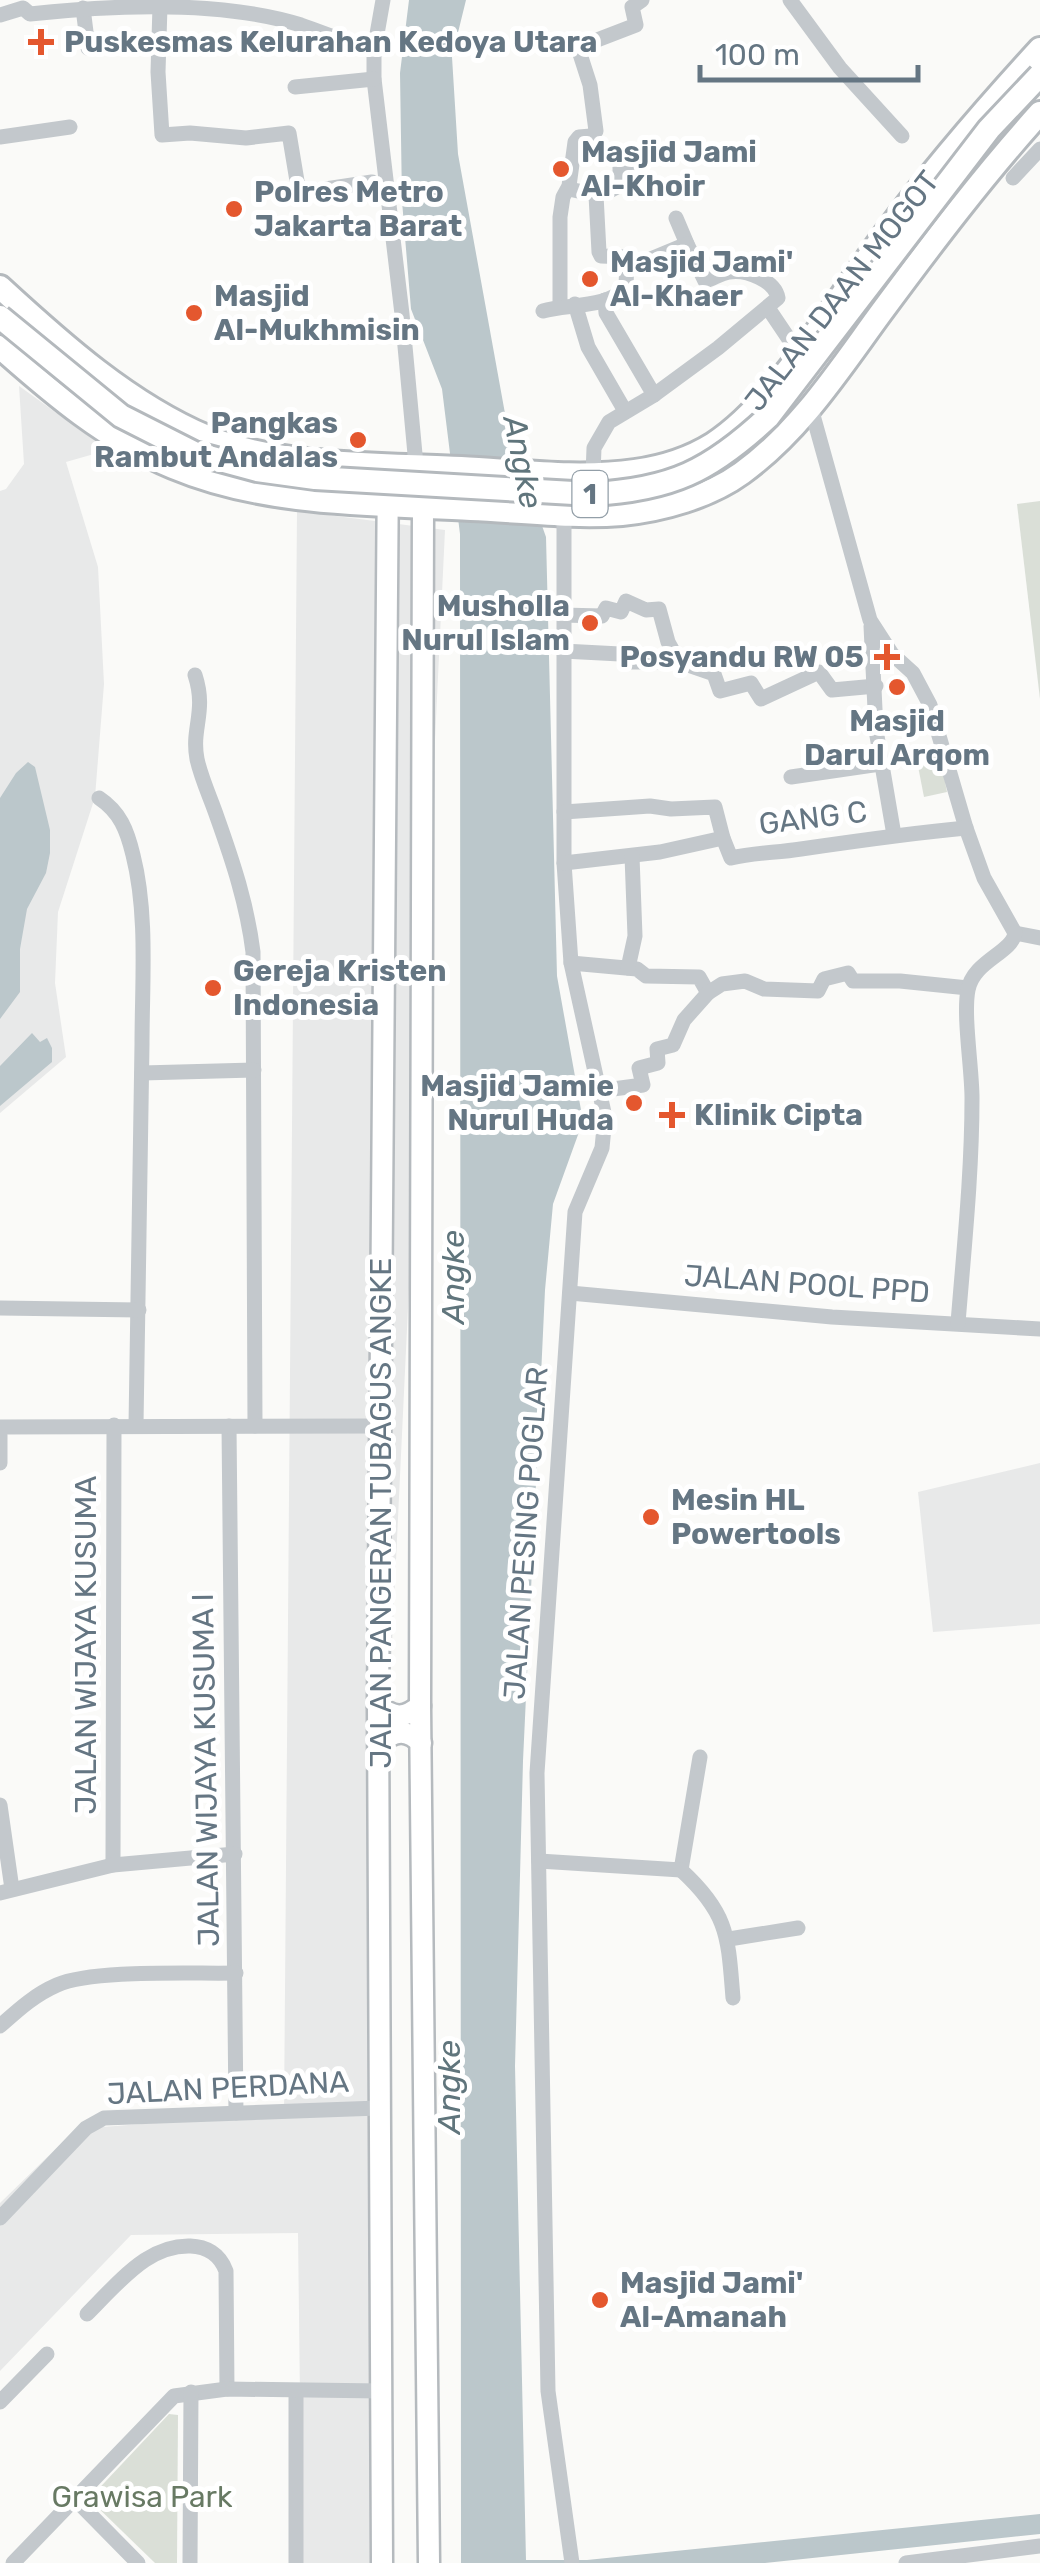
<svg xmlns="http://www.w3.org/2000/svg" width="1040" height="2563" font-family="Rubik,sans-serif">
<rect width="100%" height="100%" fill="#fafaf8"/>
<g fill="#e8e9e9">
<polygon points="19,386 108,450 66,462 98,567 104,684 95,797 58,912 55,983 66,1057 0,1113 0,491 6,489 24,464"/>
<polygon points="297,511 445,530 370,2107 372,2563 302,2563 298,2233 131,2235 0,2371 0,2203 76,2129 284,2113"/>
<polygon points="1040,1463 1040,1624 933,1632 918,1492"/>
</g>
<g fill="#dadfd7">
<polygon points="1040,501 1040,699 1017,504"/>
<polygon points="940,756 947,792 924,797 917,761"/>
<polygon points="169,2414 178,2415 177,2563 155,2563 89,2499"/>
</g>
<g fill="#bbc7cb">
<polygon points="409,0 466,0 452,57 458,154 508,430 546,537 557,976 583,1121 553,1204 545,1290 523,1761 515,2066 526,2560 587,2560 1040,2514 1040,2534 765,2563 461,2563 460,534 442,389 411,309 402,201 400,73"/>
<polygon points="28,762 35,767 50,830 50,853 46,873 27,909 20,949 20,992 0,1019 0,798 16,773"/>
<polygon points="32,1033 40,1042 47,1038 52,1048 52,1062 0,1106 0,1066"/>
</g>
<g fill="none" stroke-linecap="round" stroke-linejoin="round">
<defs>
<g id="major">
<polyline points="423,507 420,1706 429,2563"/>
<path d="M378,1706C394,1718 404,1719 420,1706"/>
<path d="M380,1743C395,1730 407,1729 421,1743"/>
<polyline points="382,2563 378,1706 388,466"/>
</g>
<g id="highway">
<path d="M0,287C62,344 129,404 207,437C278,467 384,464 461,468C519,471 578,479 635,471C663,467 689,459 713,444C778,402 838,297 885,234C933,169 986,108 1040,49"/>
<path d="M0,347C53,394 107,440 173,467C266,506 373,504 471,509C521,511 572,518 622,514C662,510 709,497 742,473C800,431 839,370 880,314C931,245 983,176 1040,113"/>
</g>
</defs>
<use href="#major" stroke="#b5babe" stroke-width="25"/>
<use href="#highway" stroke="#b4b9bd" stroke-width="28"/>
<g stroke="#c3c8cc" stroke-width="15">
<polyline points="383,0 374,51 374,79 402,314 416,465"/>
<polyline points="790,0 840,68 902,136"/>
<polyline points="160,6 158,72 162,135 190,133 246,138 289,133 299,193 372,182"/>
<polyline points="83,8 88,48"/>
<path d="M0,15L23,8L30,14C113,5 220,0 301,25C325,33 349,44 374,51"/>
<polyline points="295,87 374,79"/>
<polyline points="0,137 70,127"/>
<polyline points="1013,178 1040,149"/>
<path d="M569,189C586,193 607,198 620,184V163L641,162"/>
<polyline points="629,268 687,244 676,218"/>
<polyline points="605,300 606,313 654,395"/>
<polyline points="575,304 588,347 625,411"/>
<polyline points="560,306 560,217 563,197 569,186 575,142 579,137 591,136 596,131 590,85 580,54 597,40 636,25 632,7 642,0"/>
<polyline points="768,308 799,354"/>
<path d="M543,311C567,304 609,308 626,287L627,257L601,256L599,252L596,195"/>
<polyline points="811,408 870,620 892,654 913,673 930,705 966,828 984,878 1015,933"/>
<path d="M593,474L594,448L609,422L654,395L718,348L778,298C775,281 747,269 729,272C721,273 713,279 705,281L687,244"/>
<polyline points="564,514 564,863 571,963 605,1117 602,1148 575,1212 537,1773 548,2391 572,2563"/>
<polyline points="562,615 602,616 606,608 621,612 626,601 646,610 659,609 668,642 679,662 714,674 720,691 751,683 761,699 819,672 832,690 876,686"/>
<polyline points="871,626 876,730 894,835"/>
<polyline points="563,651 620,654 628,662 679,662"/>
<path d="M195,675C207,712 191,728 197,759C201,778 211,799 217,817C233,862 247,904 253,952L255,1426"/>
<polyline points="791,777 880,764"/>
<path d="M99,798C120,812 127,830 133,855C148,914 142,983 142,1044C141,1171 137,1298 136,1425"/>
<polyline points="564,812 650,806 671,809 715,807 723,838"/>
<path d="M564,863L660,852L723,838L731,858C755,852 777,853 801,849C856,841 911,833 966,828"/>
<polyline points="1015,933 1040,938"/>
<polyline points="571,963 637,969 646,976 699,977 708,993"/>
<polyline points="628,968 635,936 632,856"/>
<polyline points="142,1073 254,1070"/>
<polyline points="598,1091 643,1085 639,1068 658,1063 657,1049 673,1045 684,1020 708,993 722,984 745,981 764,989 818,991 824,979 848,973 853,981 900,981 968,988"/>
<polyline points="570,1293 832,1317 1040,1329"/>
<polyline points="0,1308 139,1310"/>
<path d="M958,1323C964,1248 972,1173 972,1098C972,1069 963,1015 968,990C973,961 1012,953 1015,933"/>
<polyline points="229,1426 236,2113"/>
<polyline points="0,1427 380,1426"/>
<polyline points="0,1435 0,1463"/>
<polyline points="0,1805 12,1889"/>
<polyline points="539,1861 681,1870 700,1757"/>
<polyline points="113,1865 114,1425"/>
<path d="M681,1870C729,1914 728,1937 733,1998"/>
<polyline points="0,1893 113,1865 235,1854"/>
<polyline points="729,1939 798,1928"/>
<path d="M0,2026C18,2010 34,1995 57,1985C93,1969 193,1974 236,1973"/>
<polyline points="0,2218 86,2128 104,2118 379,2108"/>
<path d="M87,2314C105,2296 124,2274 145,2260C171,2243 213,2236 226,2271L227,2389"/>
<polyline points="296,2392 296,2563"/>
<polyline points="0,2402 47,2354"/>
<polyline points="74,2498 138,2563"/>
<polyline points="13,2563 174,2396 227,2389 381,2391"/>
<polyline points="190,2563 191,2392"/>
<polyline points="906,2563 1040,2546"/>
</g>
<use href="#major" stroke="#fff" stroke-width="20"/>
<use href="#highway" stroke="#fff" stroke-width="22"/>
<defs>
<path id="highway-bridge" d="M0,317L121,416L194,453L257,470L315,478L591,494C671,490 710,471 768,417L989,129L1040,75"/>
</defs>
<use href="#highway-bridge" stroke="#b4b9bd" stroke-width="28" stroke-linecap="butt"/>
<use href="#highway-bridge" stroke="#fff" stroke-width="22"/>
</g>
<g fill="#e4572e" stroke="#fff" stroke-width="4">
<path d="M36 27h10v10h10v10h-10v10h-10v-10h-10v-10h10z"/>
<circle cx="561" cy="169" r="10"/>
<circle cx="234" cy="209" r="10"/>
<circle cx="590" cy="279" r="10"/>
<circle cx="194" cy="313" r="10"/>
<circle cx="358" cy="440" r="10"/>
<circle cx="590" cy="623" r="10"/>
<path d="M882 642h10v10h10v10h-10v10h-10v-10h-10v-10h10z"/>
<circle cx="897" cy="687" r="10"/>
<circle cx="213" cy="988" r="10"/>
<circle cx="634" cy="1103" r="10"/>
<path d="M667 1100h10v10h10v10h-10v10h-10v-10h-10v-10h10z"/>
<circle cx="651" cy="1517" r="10"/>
<circle cx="600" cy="2300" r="10"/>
</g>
<g text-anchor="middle" stroke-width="10" stroke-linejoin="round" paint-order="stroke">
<rect fill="#fff" stroke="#939fa8" stroke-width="2.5" x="572.5" y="471" width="35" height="46" rx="8"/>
<g font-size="28" font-weight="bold" fill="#657683">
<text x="590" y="504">1</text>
</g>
<g font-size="30" font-weight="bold" fill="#657683" stroke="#fff" text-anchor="start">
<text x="64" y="52">Puskesmas Kelurahan Kedoya Utara</text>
<text x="581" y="162">Masjid Jami<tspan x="581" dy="34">Al-Khoir</tspan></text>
<text x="254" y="202">Polres Metro<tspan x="254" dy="34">Jakarta Barat</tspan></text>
<text x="610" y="272">Masjid Jami'<tspan x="610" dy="34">Al-Khaer</tspan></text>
<text x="214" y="306">Masjid<tspan x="214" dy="34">Al-Mukhmisin</tspan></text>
<text x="338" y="433" text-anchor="end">Pangkas<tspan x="338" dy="34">Rambut Andalas</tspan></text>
<text x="570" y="616" text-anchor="end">Musholla<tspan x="570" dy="34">Nurul Islam</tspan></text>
<text x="864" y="667" text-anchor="end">Posyandu RW 05</text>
<text x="897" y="731" text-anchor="middle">Masjid<tspan x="897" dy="34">Darul Arqom</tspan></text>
<text x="233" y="981">Gereja Kristen<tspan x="233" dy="34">Indonesia</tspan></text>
<text x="614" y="1096" text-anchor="end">Masjid Jamie<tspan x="614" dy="34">Nurul Huda</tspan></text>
<text x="694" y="1125">Klinik Cipta</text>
<text x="671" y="1510">Mesin HL<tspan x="671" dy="34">Powertools</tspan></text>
<text x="620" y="2293">Masjid Jami'<tspan x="620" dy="34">Al-Amanah</tspan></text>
</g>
<g font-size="30" fill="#657683" stroke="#fff">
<text transform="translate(842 291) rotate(-52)" y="10">JALAN DAAN MOGOT</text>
<text transform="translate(813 818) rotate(-7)" y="10">GANG C</text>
<text transform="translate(807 1284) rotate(4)" y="10">JALAN POOL PPD</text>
<text transform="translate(381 1513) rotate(-90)" y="10">JALAN PANGERAN TUBAGUS ANGKE</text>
<text transform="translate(526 1533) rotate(-86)" y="10">JALAN PESING POGLAR</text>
<text transform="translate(86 1645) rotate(-90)" y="10">JALAN WIJAYA KUSUMA</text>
<text transform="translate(206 1770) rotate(-91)" y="10">JALAN WIJAYA KUSUMA I</text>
<text transform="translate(228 2088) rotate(-3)" y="10">JALAN PERDANA</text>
</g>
<g font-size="30" fill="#687a64" stroke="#fff">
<text x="142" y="2507">Grawisa Park</text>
</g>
<g font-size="32" font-style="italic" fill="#60757c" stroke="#fff">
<text transform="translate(523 462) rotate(79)" y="11">Angke</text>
<text transform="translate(453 1277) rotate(-90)" y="11">Angke</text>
<text transform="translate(449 2087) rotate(-90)" y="11">Angke</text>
</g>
</g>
<path d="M700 65v15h218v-15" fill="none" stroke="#657683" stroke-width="5"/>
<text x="715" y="65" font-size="30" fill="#657683" stroke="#ffffff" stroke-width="8" paint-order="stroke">100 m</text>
</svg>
